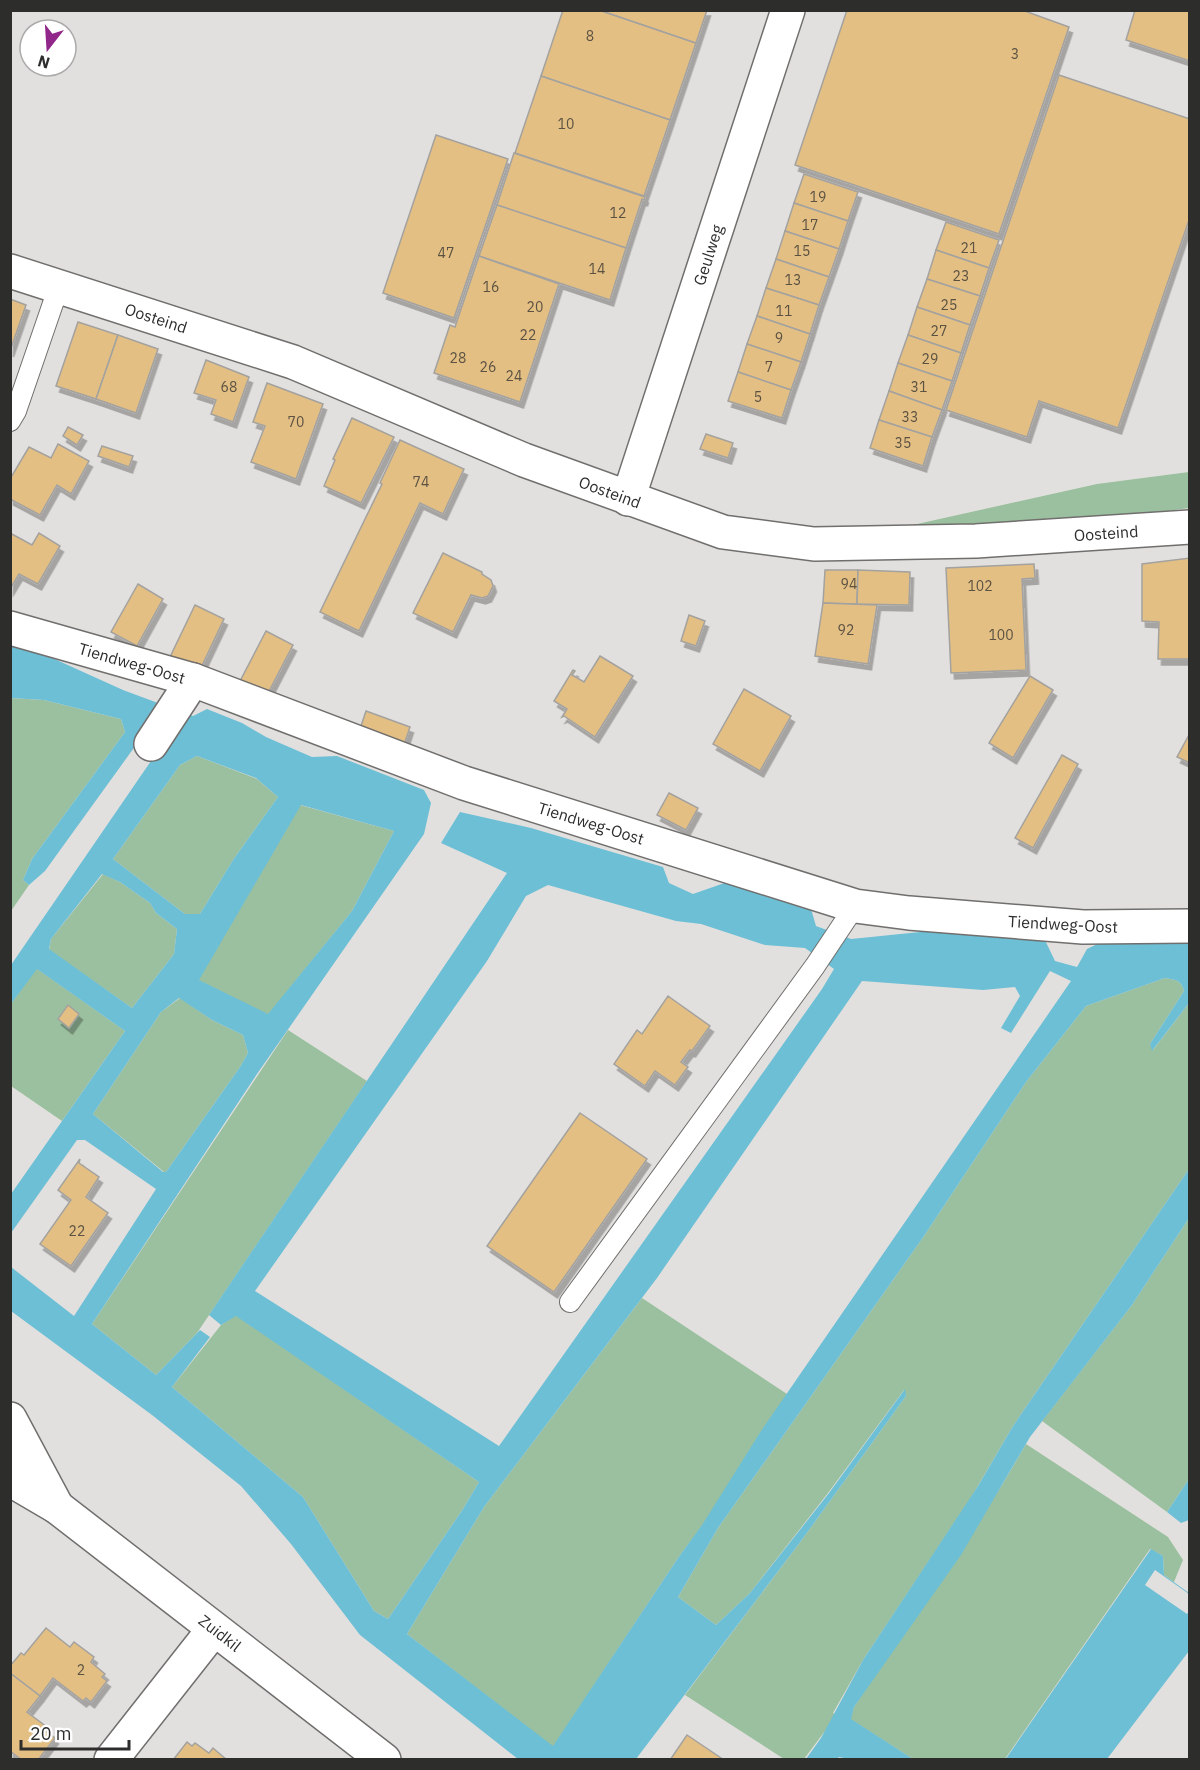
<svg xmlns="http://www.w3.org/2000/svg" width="1200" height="1770" font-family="'IBM Plex Sans',sans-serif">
<defs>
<filter id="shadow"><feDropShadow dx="3.5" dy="6" stdDeviation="0" flood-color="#0004"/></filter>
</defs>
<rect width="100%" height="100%" fill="#e2e0de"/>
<g fill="#9bc09f">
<polygon points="1189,472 1189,508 1057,526 908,526 1097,484"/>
<polygon points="10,698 44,700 121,719 125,732 32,859 23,880 29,885 11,911"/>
<polygon points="197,756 257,779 278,797 233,860 200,914 185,914 113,859 180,765"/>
<polygon points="300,805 394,831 352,911 268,1015 198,980"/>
<polygon points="103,874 120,882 150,903 156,913 177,929 174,954 132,1008 49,950 51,939"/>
<polygon points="36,968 125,1031 62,1121 11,1086 11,1004"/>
<path d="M1165,978C1176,980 1181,980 1184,991L1150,1044L1153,1050L1189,1003V1169L1013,1426L972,1496L863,1660L833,1713L837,1715L804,1759H784L685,1695L801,1541L906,1396L904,1390L828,1493L750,1593L716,1625L678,1597L718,1528L924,1236L1026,1082L1086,1006Z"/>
<polygon points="180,998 212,1020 243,1035 248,1053 240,1067 166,1172 164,1172 93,1114 161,1012"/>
<polygon points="288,1030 367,1081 197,1333 156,1375 92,1324"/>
<polygon points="1189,1218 1189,1479 1167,1512 1042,1421 1132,1305"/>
<polygon points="642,1298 787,1394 702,1526 678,1558 553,1747 407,1634 484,1507"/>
<polygon points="236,1315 479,1482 463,1509 388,1619 374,1611 303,1497 172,1387 221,1325"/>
<polygon points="1026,1444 1168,1537 1183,1560 1174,1582 1164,1575 1163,1556 1150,1549 1005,1759 913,1759 850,1719 854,1707 1002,1485"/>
</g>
<g fill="#6dbfd6" fill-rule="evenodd">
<path d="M11,643L28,647L123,690L193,716L207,709L242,723L266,737L312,757L337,756L424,790L431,803L424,834L257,1074L92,1324L156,1375L200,1330L210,1337L172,1387L303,1497L374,1611L388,1619L463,1509L479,1482L236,1316L221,1325L209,1315L507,873L441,843L460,812L531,828L663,867L669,883L693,894L733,880L809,902L816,926L851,939L940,930L1044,938L1055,961L1077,967L1087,949L1110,938L1189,942V1003L1152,1051L1150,1044L1184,991C1181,980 1176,980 1165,978L1086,1006L1026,1082L924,1236L718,1528L678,1597L716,1625L750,1593L829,1493L905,1389L906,1396L801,1541L636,1759H518L360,1635L291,1544L241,1486L152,1415L11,1311V1267L74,1316L156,1189L85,1140H77L11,1233V1194L125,1031L37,969L11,1004V965L164,742L149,727L45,871L29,885L23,880L32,859L125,732L121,719L44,700L11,698ZM197,756L256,778L278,797L233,860L200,914H185L113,859L180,765ZM301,805L394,831L352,911L268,1014L199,980ZM102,874L120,882L150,903L156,913L177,929L174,954L132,1008L49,949L51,939ZM548,885L676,921L701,924L765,945L805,948L834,969L822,989L499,1446L255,1291L487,961L526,896ZM1050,971L1071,981L761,1431L702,1525L678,1558L553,1746L407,1634L484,1507L657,1278L862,981L983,990L1015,987L1020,996L1001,1028L1011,1033ZM179,998L212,1020L243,1035L248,1053L240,1067L166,1172H163L93,1114L161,1012Z"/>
<polygon points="1189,1169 1189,1218 1132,1305 1030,1437 961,1555 854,1707 851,1719 913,1759 853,1760 839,1757 837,1759 806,1759 821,1738 863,1660 978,1486 1013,1426"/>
<polygon points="1189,1479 1189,1520 1181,1523 1167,1512"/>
<polygon points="1151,1549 1163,1556 1164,1575 1189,1593 1189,1651 1107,1759 1005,1760"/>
</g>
<polygon fill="#e2e0de" points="1155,1570 1189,1594 1189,1611 1187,1614 1145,1585"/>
<g fill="#e4bf84" stroke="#a3a29f" stroke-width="1.5" filter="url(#shadow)">
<polygon points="563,10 599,10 696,43 670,120 541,76"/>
<polygon points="599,10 707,10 696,43"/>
<polygon points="847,10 1022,10 1069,27 999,234 795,165"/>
<polygon points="1135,10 1190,10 1190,61 1126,40"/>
<polygon points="1059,75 1190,119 1190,217 1118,428 1039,401 1027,437 946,410"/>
<polygon points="541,76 670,120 644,196 515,153"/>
<polygon points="436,135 508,159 454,318 383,293"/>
<polygon points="514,153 645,197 644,200 642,199 626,248 497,205"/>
<polygon points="804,174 858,192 848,221 794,203"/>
<polygon points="794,203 848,221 839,249 785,231"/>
<polygon points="497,205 626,248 610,300 479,256"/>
<polygon points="946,222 999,240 989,268 936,250"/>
<polygon points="785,231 839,249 829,277 776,259"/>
<polygon points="936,250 989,268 980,296 927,279"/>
<polygon points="479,256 559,284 520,402 434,373 450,325 455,327"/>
<polygon points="776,259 829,277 819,305 766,288"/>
<polygon points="927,279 980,296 970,325 917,307"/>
<polygon points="766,288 819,305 810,334 757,316"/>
<polygon points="10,299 26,305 10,351"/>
<polygon points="917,307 970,325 961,353 908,335"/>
<polygon points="757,316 810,334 801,362 747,344"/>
<polygon points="78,322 118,335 96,399 56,386"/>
<polygon points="118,335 158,349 136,413 96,399"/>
<polygon points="908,335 961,353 952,381 898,363"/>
<polygon points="747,344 801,362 791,390 738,372"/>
<polygon points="206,360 249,377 233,422 211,414 216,400 194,393"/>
<polygon points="898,363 952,381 942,410 889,391"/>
<polygon points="738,372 791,390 782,418 728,401"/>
<polygon points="267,383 323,404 296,479 251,462 265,426 253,422"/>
<polygon points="889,391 942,410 932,437 879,420"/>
<polygon points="352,418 394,437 361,503 324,486 335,460 333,459"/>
<polygon points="879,420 932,437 923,466 870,448"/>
<polygon points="68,427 83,435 77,445 63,436"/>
<polygon points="706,434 733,443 728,458 700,449"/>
<polygon points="400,440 464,469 443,514 420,503 359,631 320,612 382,484 380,483"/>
<polygon points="58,444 89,461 71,494 57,485 40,515 10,499 10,479 29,447 51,458"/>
<polygon points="102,446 133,456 129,467 98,456"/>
<polygon points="10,533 32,545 39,533 60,546 38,584 19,574 10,589"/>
<polygon points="443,553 482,572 482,574 491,580 493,586 488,596 482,598 471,595 453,632 413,613"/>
<polygon points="1190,558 1190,659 1158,659 1159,622 1142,621 1142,564"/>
<polygon points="1034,564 1035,578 1022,579 1026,670 951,673 946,568"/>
<polygon points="825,570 858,570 857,604 823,603"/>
<polygon points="858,570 910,572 909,605 857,604"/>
<polygon points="138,584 163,599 137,646 111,632"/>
<polygon points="823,603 877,605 868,664 815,656"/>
<polygon points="195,605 224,619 199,672 170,657"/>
<polygon points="689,615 705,621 696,646 681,641"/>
<polygon points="266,631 293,645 265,699 238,685"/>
<polygon points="600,656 633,676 595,737 564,716 562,717 567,709 554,701 573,670 575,671 572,675 584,682"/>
<polygon points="1030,676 1053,690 1013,758 989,743"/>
<polygon points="744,689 791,716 760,771 713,744"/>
<polygon points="366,711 410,727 403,748 359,732"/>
<polygon points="1190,733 1190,763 1177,757"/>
<polygon points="1062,755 1078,764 1033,848 1015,838"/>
<polygon points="669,793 698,808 686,830 657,815"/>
<polygon points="668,996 710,1026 692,1051 690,1050 681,1062 688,1067 675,1085 655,1071 645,1086 614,1064 637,1030 642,1034"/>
<polygon points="68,1005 79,1014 69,1028 58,1019"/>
<polygon points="580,1113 647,1159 554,1292 487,1246"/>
<polygon points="80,1159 79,1163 99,1177 86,1197 108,1213 71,1266 40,1244 71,1200 58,1190"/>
<polygon points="46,1628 70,1647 74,1642 94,1657 91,1662 105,1674 102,1677 107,1681 91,1702 86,1698 83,1701 53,1678 40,1696 10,1673 10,1666 21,1653 24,1655"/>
<polygon points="10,1673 40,1696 27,1712 47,1727 44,1730 55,1738 38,1760 22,1760 10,1751"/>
<polygon points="687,1735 724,1760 670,1760"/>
<polygon points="187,1742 192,1746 195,1743 209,1753 213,1748 227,1760 173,1760"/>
</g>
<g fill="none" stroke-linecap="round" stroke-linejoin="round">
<defs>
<g id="service">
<polyline points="10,421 16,411 59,286"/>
<polyline points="570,1302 815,966 855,906"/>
</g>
<g id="minor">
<polyline points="10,271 293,362 524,460 723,532 814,544 976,541 1190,527"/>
<polyline points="628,499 788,10"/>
<polyline points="10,628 193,680 464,783 855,906 909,913 1083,927 1190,926"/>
<polyline points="151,744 193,680"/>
<polyline points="111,1760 214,1629"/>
</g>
<g id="tertiary">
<polyline points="10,1419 57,1507"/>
<polyline points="10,1474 16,1483 57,1507 384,1760"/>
</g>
</defs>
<use href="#service" stroke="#716f6d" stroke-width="22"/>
<use href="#minor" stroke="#716f6d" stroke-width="36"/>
<use href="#tertiary" stroke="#716f6d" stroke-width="36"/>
<use href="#service" stroke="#fff" stroke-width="20"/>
<use href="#minor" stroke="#fff" stroke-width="33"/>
<use href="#tertiary" stroke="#fff" stroke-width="33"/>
</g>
<g text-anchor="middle" stroke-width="4.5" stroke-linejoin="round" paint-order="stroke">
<g font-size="14" fill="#5b5242">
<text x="590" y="41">8</text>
<text x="1015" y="59">3</text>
<text x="566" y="129">10</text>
<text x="818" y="202">19</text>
<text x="618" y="218">12</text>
<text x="810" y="230">17</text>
<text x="969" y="253">21</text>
<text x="802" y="256">15</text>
<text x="446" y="258">47</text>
<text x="597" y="274">14</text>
<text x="961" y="281">23</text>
<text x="793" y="285">13</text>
<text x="491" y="292">16</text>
<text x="949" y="310">25</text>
<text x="535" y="312">20</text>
<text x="784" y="316">11</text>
<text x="939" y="336">27</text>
<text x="528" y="340">22</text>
<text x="779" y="343">9</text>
<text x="458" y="363">28</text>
<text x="930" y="364">29</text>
<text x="488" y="372">26</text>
<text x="769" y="372">7</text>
<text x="514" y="381">24</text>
<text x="229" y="392">68</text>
<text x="919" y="392">31</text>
<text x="758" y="402">5</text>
<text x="910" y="422">33</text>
<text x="296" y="427">70</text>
<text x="903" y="448">35</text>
<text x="421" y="487">74</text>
<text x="849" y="589">94</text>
<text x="980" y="591">102</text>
<text x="846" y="635">92</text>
<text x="1001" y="640">100</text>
<text x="77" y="1236">22</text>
<text x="81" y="1675">2</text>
</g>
<g font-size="16" fill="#2d2d2c" stroke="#fff">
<text transform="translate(708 255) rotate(-72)" y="6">Geulweg</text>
<text transform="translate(156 318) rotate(18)" y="6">Oosteind</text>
<text transform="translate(610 492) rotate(20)" y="6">Oosteind</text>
<text transform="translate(1106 533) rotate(-4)" y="6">Oosteind</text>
<text transform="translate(132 663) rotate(16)" y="6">Tiendweg-Oost</text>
<text transform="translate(591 823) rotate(17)" y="6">Tiendweg-Oost</text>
<text transform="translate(1063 924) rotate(3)" y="6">Tiendweg-Oost</text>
<text transform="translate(220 1633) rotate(38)" y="6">Zuidkil</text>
</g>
</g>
<rect width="1200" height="1770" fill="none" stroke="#2d2d2c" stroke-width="24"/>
<g transform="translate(48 48) rotate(197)"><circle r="28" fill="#ffffff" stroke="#ababab" stroke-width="1.5"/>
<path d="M0-4.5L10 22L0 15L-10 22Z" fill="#92278a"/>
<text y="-9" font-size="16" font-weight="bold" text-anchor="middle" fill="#2d2d2c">N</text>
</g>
<path d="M21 1740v9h108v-9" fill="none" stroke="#2d2d2c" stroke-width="3"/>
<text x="30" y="1740" font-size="18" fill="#2d2d2c" stroke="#ffffff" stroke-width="4.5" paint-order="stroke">20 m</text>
</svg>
